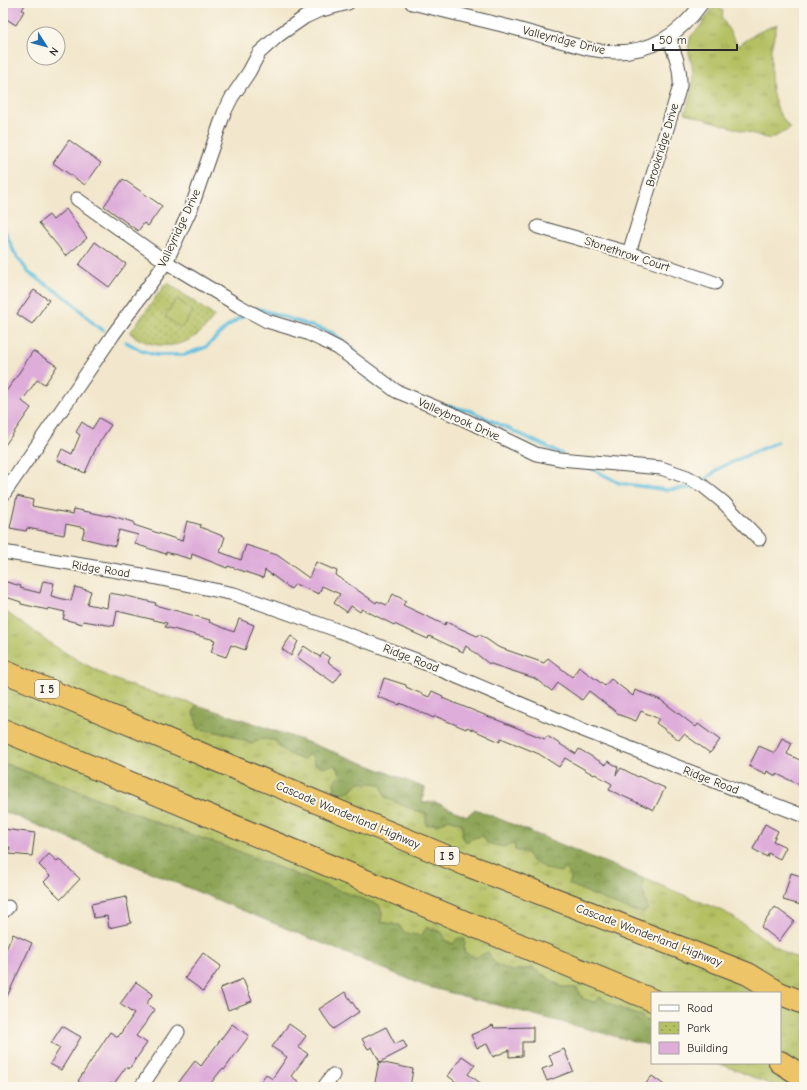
<svg xmlns="http://www.w3.org/2000/svg" width="807" height="1090" font-family="'Comic Neue',sans-serif">
<defs>
<pattern id="grass-tufts" width="24" height="20" patternUnits="userSpaceOnUse"><rect width="24" height="20" fill="#b4c062"/><path d="M3 7l-1-3M5 7V3M7 7l1-3M15 17l-1-3M17 17v-4M19 17l1-3" fill="none" stroke="#939c51"/></pattern>
<pattern id="forest-crowns" width="20" height="18" patternUnits="userSpaceOnUse"><rect width="20" height="18" fill="#8fa658"/><path d="M2 6a3 3 0 1 1 6 0M12 15a3 3 0 1 1 6 0" fill="none" stroke="#758749"/></pattern>
<pattern id="park-dots" width="8" height="8" patternUnits="userSpaceOnUse"><rect width="8" height="8" fill="#b4c062"/><path d="M2 2h.1M6 6h.1" fill="none" stroke="#939c51" stroke-width="1.8" stroke-linecap="round"/></pattern>
</defs>
<rect width="100%" height="100%" fill="#fbf7ec"/>
<filter id="ink" filterUnits="userSpaceOnUse"><feTurbulence type="fractalNoise" baseFrequency=".025" numOctaves="2"/><feDisplacementMap in="SourceGraphic" scale="8" xChannelSelector="R" yChannelSelector="G"/><feConvolveMatrix kernelMatrix="1 2 1 2 8 2 1 2 1" color-interpolation-filters="sRGB"/></filter>
<filter id="wash" filterUnits="userSpaceOnUse"><feTurbulence type="fractalNoise" baseFrequency=".012" numOctaves="4" result="noise"/><feDisplacementMap in="SourceGraphic" scale="16" xChannelSelector="R" yChannelSelector="G"/><feGaussianBlur stdDeviation="0.9" result="paint"/><feColorMatrix in="noise" values="0 0 0 0 0 0 0 0 0 0 0 0 0 0 0 0 0 1.4 0 .05"/><feComposite in="paint" operator="in"/></filter>
<g filter="url(#wash)">
<rect width="100%" height="100%" fill="#f2e7cc"/>
<g fill="url(#grass-tufts)" stroke="#707646">
<path d="M715,5L723,11L722,18L738,46L757,33L777,24L771,49V76L772,91L778,111L790,129L770,139L685,113C689,100 694,87 693,73C692,59 685,50 691,36L699,28Z"/>
<path d="M3,610L42,637V638C64,652 88,667 112,678C139,690 169,697 197,705L193,713L215,732L228,734L251,744L260,739L275,740L280,748L307,754L335,765L341,774L359,782L381,784L414,810L426,812L439,824L449,819L463,824L462,836L473,838L483,836L514,843L515,850L527,853L532,861L565,869L570,874L569,884L594,895L634,911L648,909L642,889L643,878L725,912L787,954L804,961V1087H777L726,1066L715,1063H780V993H652V1020L646,1021L641,1016L632,1014L621,1008L614,1007L600,997L594,1002L583,999L577,988L562,987L532,968L512,971L475,958L464,952L465,939L454,944C438,937 420,937 404,933C396,930 389,924 381,922L382,912L297,875L230,848L166,826L61,784L3,763Z"/>
</g>
<g fill="url(#forest-crowns)" stroke="#5d6842">
<path d="M197,705C275,729 350,757 425,788L422,803L435,802L467,816L475,809L643,878L642,889L648,909C647,910 644,912 643,912C632,914 581,889 569,884L570,874L565,869L560,872L547,869L532,861L527,853L515,850L514,843L503,847L487,843L483,836L473,838L466,842L462,836L463,824L449,819L439,824L426,825V813L414,810L386,798L381,784L359,782C351,791 348,794 335,793L334,782L341,774L335,765L324,767L314,763L313,757L308,754L303,760C290,755 282,752 275,740L261,739L252,744L228,734L199,729L193,713Z"/>
<path d="M3,763L61,784L166,826L230,848L297,875L379,905L382,912L381,922L399,925L403,932L421,936L427,927L442,932L446,941L453,944L458,938L465,939L464,952L475,958L488,952L495,964L512,971L532,968L562,987L577,988L583,999L594,1002L600,997C612,1005 627,1013 641,1016L646,1021L652,1020V1046L425,986L3,811Z"/>
</g>
<path fill="url(#park-dots)" stroke="#707646" d="M168,283L214,316C211,321 207,326 202,331C182,350 151,350 130,333L164,286Z"/>
<polygon fill="#b4c062" stroke="#707646" points="177,299 193,311 181,328 165,316"/>
<g fill="none" stroke-linecap="round" stroke-linejoin="round">
<g stroke="#5fbedd" stroke-width="3.5">
<polyline points="3,226 14,252 29,273 71,301 95,325 103,330"/>
<polyline points="256,308 333,333 355,350 358,358"/>
<polyline points="126,342 142,351 156,355 184,355 206,347 228,326 245,314"/>
<polyline points="363,371 365,378 386,391"/>
<polyline points="448,406 471,411 562,454"/>
<polyline points="587,466 619,483 666,490 696,487"/>
<polyline points="702,482 721,467 777,442"/>
</g>
</g>
<g id="blocks">
<g fill="#deadda">
<polygon points="3,3 26,3 22,10 24,11 16,25 3,17"/>
<polygon points="69,140 101,163 85,185 53,163"/>
<polygon points="123,179 162,206 148,226 144,223 138,231 104,206"/>
<polygon points="66,209 87,238 66,256 39,223 49,215 53,220"/>
<polygon points="95,242 126,264 109,287 79,265"/>
<polygon points="34,290 49,300 32,324 17,314"/>
<polygon points="33,351 57,366 45,384 37,380 22,401 31,408 3,448 3,395 13,382"/>
<polygon points="99,418 111,425 97,446 85,473 57,460 62,449 72,454 80,435 76,432 82,422 92,429"/>
<polygon points="17,496 33,500 32,506 73,514 74,509 108,516 108,515 134,522 134,525 182,541 187,521 201,525 200,527 225,537 220,552 241,560 246,545 277,555 309,578 316,562 337,571 336,575 376,603 377,601 387,605 393,594 406,601 403,605 445,625 446,622 477,636 479,634 498,647 544,663 548,658 572,677 579,667 605,686 611,679 633,696 635,690 661,700 696,727 698,724 720,740 710,753 684,734 679,740 656,723 659,719 641,711 636,721 620,715 589,691 582,700 558,683 552,691 534,678 488,663 466,646 463,652 429,636 428,639 394,624 394,625 362,609 360,612 351,606 347,612 334,603 340,594 322,586 319,594 295,584 291,589 265,570 263,578 228,566 227,568 192,554 191,559 166,552 166,554 135,544 138,535 119,530 115,546 82,538 85,528 66,524 64,535 27,528 26,531 10,528"/>
<polygon points="3,581 21,586 20,588 40,593 43,581 54,583 51,596 71,601 75,587 91,591 87,604 107,608 109,593 127,596 156,603 155,605 210,620 209,622 234,632 239,619 254,625 245,650 231,645 226,657 211,652 215,640 165,627 167,623 117,611 114,626 83,621 82,624 63,619 65,612 48,608 48,610 21,604 21,602 3,596"/>
<polygon points="291,636 298,641 291,656 282,649"/>
<polygon points="304,646 320,657 323,653 330,658 328,662 342,672 334,683 297,657"/>
<polygon points="384,678 406,685 406,687 429,697 432,691 443,696 442,698 545,739 547,736 576,754 579,749 606,765 608,761 618,767 616,775 621,768 638,777 638,776 665,788 654,810 609,790 612,784 595,774 594,775 565,758 559,767 539,754 501,738 500,742 467,727 466,729 435,716 434,718 400,703 400,705 378,697"/>
<polygon points="782,738 792,743 787,754 804,762 804,787 777,774 776,776 767,771 766,774 749,766 759,746 775,753"/>
<polygon points="765,824 778,831 773,841 786,847 780,859 768,853 767,857 753,849"/>
<polygon points="3,829 35,833 32,856 9,854 10,847 3,846"/>
<polygon points="49,854 57,861 59,859 80,879 61,899 44,882 50,876 39,865"/>
<polygon points="791,873 804,877 804,896 801,905 783,900"/>
<polygon points="126,897 131,923 109,928 107,916 94,918 91,904"/>
<polygon points="775,907 794,921 779,941 761,927"/>
<polygon points="13,934 32,943 3,1005 3,956"/>
<polygon points="203,953 221,966 203,991 185,978"/>
<polygon points="243,979 252,1001 228,1010 220,988"/>
<polygon points="136,982 153,994 146,1004 155,1010 136,1036 147,1043 129,1069 126,1067 113,1085 111,1083 108,1087 87,1087 78,1081 110,1032 118,1037 134,1014 120,1004"/>
<polygon points="345,992 359,1012 333,1029 319,1009"/>
<polygon points="232,1024 249,1036 224,1070 222,1069 208,1087 175,1087 195,1061 201,1066"/>
<polygon points="289,1024 306,1036 298,1047 308,1054 291,1076 299,1082 295,1087 257,1087 266,1074 272,1079 287,1057 272,1047"/>
<polygon points="493,1025 494,1028 533,1027 533,1042 522,1042 522,1056 509,1057 509,1050 493,1057 487,1044 477,1048 471,1035"/>
<polygon points="62,1026 81,1037 61,1070 50,1064 60,1048 51,1043"/>
<polygon points="386,1027 395,1044 403,1040 407,1048 380,1062 372,1047 368,1049 362,1039"/>
<polygon points="564,1049 573,1071 547,1081 542,1069 553,1065 549,1055"/>
<polygon points="462,1056 475,1065 468,1074 486,1087 452,1087 456,1082 448,1076"/>
<polygon points="379,1062 413,1069 410,1087 398,1085 397,1087 374,1087"/>
<polygon points="652,1076 667,1087 643,1087"/>
</g>
</g>
</g>
<g filter="url(#ink)">
<use href="#blocks" fill-opacity="0" stroke="#494743" stroke-width="1"/>
<g fill="none" stroke-linecap="round" stroke-linejoin="round">
<defs>
<g id="minor">
<path d="M412,3L510,27L589,49C637,59 674,43 702,3"/>
<polyline points="77,199 166,262 239,306 267,321 307,333 324,341 338,348 396,391 459,417 536,454 560,459 661,468 687,477 703,486 723,502 759,539"/>
<polyline points="538,227 629,253 715,283"/>
<path d="M629,253L680,86C681,68 675,53 668,37"/>
<polyline points="3,495 113,335 166,262 192,206 224,113 232,97 249,72 259,53 279,35 305,17 318,11 348,3"/>
<polyline points="3,552 142,575 234,594 331,628 427,664 578,728 804,816"/>
<polyline points="3,912 8,907"/>
<polyline points="141,1087 178,1032"/>
<polyline points="324,1087 333,1075"/>
</g>
<g id="motorway">
<polyline points="3,671 467,865 748,974 779,993 804,1003"/>
<polyline points="3,730 652,1000"/>
<polyline points="780,1062 804,1077"/>
</g>
</defs>
<use href="#minor" stroke="#494743" stroke-width="15"/>
<use href="#motorway" stroke="#494743" stroke-width="24"/>
<use href="#minor" stroke="#fff" stroke-width="13"/>
<use href="#motorway" stroke="#eec469" stroke-width="22"/>
</g>
</g>
<g text-anchor="middle" stroke-width="4" stroke-linejoin="round" paint-order="stroke">
<g fill="#fbf7ec" stroke="#696865" stroke-width="1">
<rect x="35" y="680" width="24" height="18" rx="3"/>
<rect x="435" y="847" width="24" height="18" rx="3"/>
</g>
<g font-size="11" font-weight="bold" fill="#2b2b2b">
<text x="47" y="693">I 5</text>
<text x="447" y="860">I 5</text>
</g>
<g font-size="12" fill="#2b2b2b" stroke="#fbf7ec">
<text transform="translate(564 40) rotate(14)" y="4">Valleyridge Drive</text>
<text transform="translate(662 145) rotate(-73)" y="4">Brookridge Drive</text>
<text transform="translate(179 228) rotate(-65)" y="4">Valleyridge Drive</text>
<text transform="translate(627 254) rotate(18)" y="4">Stonethrow Court</text>
<text transform="translate(459 419) rotate(24)" y="4">Valleybrook Drive</text>
<text transform="translate(101 569) rotate(9)" y="4">Ridge Road</text>
<text transform="translate(411 658) rotate(21)" y="4">Ridge Road</text>
<text transform="translate(711 780) rotate(21)" y="4">Ridge Road</text>
<text transform="translate(348 815) rotate(23)" y="4">Cascade Wonderland Highway</text>
<text transform="translate(649 935) rotate(21)" y="4">Cascade Wonderland Highway</text>
</g>
</g>
<rect width="807" height="1090" fill="none" stroke="#fbf7ec" stroke-width="16"/>
<rect x="651" y="992" width="130" height="72" fill="#fbf7ec" stroke="#a8a59f"/>
<rect x="659" y="1005" width="20" height="6" fill="#ffffff" stroke="#a8a59f"/>
<text x="687" y="1012" font-size="12" fill="#2b2b2b">Road</text>
<rect x="659" y="1022" width="20" height="12" fill="url(#park-dots)" stroke="#a8a59f"/>
<text x="687" y="1032" font-size="12" fill="#2b2b2b">Park</text>
<rect x="659" y="1042" width="20" height="12" fill="#deadda" stroke="#a8a59f"/>
<text x="687" y="1052" font-size="12" fill="#2b2b2b">Building</text>
<g transform="translate(46 46) rotate(126)"><circle r="19" fill="#fbf7ec" stroke="#a8a59f"/>
<path d="M0-3L7 15L0 10L-7 15Z" fill="#1f6fb2"/>
<text y="-6" font-size="11" font-weight="bold" text-anchor="middle" fill="#2b2b2b">N</text>
</g>
<path d="M653 44v6h84v-6" fill="none" stroke="#2b2b2b" stroke-width="2"/>
<text x="659" y="44" font-size="12" fill="#2b2b2b" stroke="#fbf7ec" stroke-width="3" paint-order="stroke">50 m</text>
</svg>
